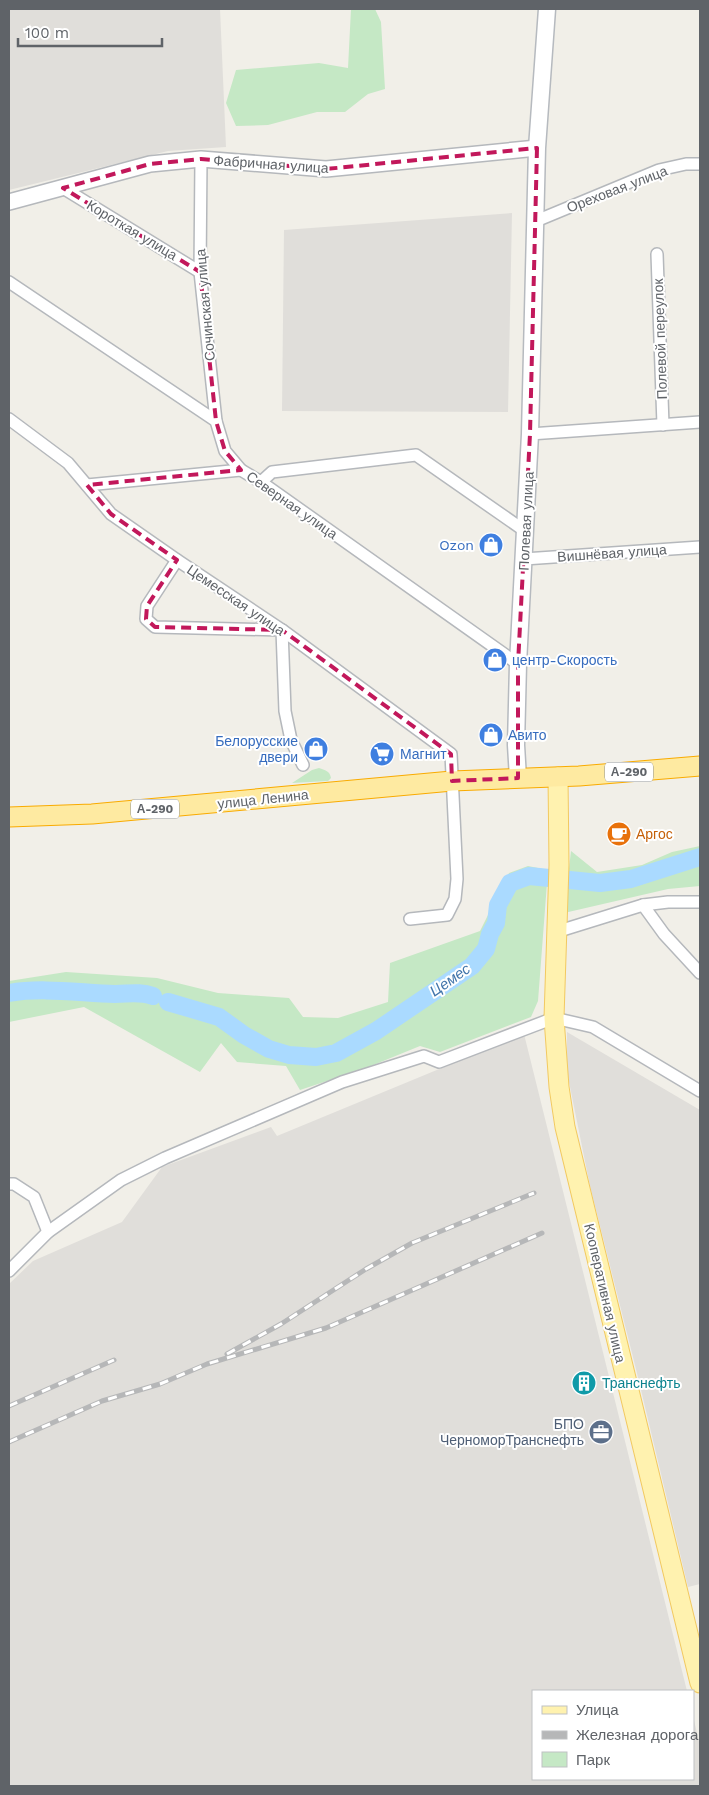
<svg xmlns="http://www.w3.org/2000/svg" width="709" height="1795" font-family="'Work Sans',sans-serif">
<rect width="100%" height="100%" fill="#f1efe8"/>
<g fill="#e0deda">
<polygon points="9,9 220,9 226,147 168,151 9,190"/>
<polygon points="512,213 508,412 282,411 284,230"/>
<polygon points="567,1032 700,1110 700,1584 688,1587 636,1369 590,1186 567,1072"/>
<polygon points="524,1034 687,1691 533,1691 533,1779 693,1779 693,1716 700,1746 700,1786 9,1786 9,1284 33,1261 122,1222 162,1167 271,1127 277,1136"/>
</g>
<g fill="#c5e8c5">
<polygon points="351,9 375,9 381,22 385,89 368,94 345,112 317,112 268,125 236,126 226,103 236,70 319,63 348,68"/>
<path d="M319,768C325,770 330,771 331,778L328,781L292,783L312,770Z"/>
<polygon points="700,846 700,886 668,889 564,913 571,851 597,872 642,865 672,852"/>
<polygon points="528,866 548,870 538,1001 531,1017 440,1052 420,1046 366,1068 300,1090 286,1066 237,1062 221,1043 200,1072 84,1007 9,1022 9,981 66,972 157,978 218,993 289,998 303,1017 338,1018 388,1002 390,963 480,931 509,873"/>
</g>
<g fill="none" stroke-linecap="round" stroke-linejoin="round">
<g stroke="#aadaff" stroke-width="18">
<path d="M9,993C43,987 80,993 115,994C129,994 139,991 153,996"/>
<polyline points="168,1002 219,1017 244,1035 269,1049 289,1055 316,1057 336,1053 376,1031 472,966 486,949 490,934 496,923 498,905 510,883 529,876 600,883 631,879 700,857"/>
</g>
<defs>
<g id="minor">
<polyline points="201,159 200,272 216,421"/>
<polyline points="63,188 200,272"/>
<polyline points="536,221 659,170 686,164 700,164"/>
<polyline points="657,254 663,425"/>
<polyline points="9,282 216,421 225,451 241,470 261,482 518,664"/>
<polyline points="9,419 68,463 111,514 177,560 282,630 451,754 457,879 455,899 447,915 410,919"/>
<polyline points="530,434 700,422"/>
<polyline points="261,482 272,472 416,455 525,531"/>
<polyline points="87,485 241,470"/>
<polyline points="524,559 700,547"/>
<polyline points="177,560 147,606 146,619 155,627 282,630 285,711 291,740 303,765"/>
<polyline points="643,905 664,934 700,973"/>
<polyline points="556,932 643,905 668,902 700,902"/>
<polyline points="9,1184 14,1184 34,1197 48,1232"/>
<polyline points="9,1271 48,1232 121,1180 165,1158 342,1082 424,1056 439,1062 554,1018 593,1027 700,1091"/>
</g>
<polyline id="tertiary" points="9,202 150,164 201,159 326,169 537,148"/>
<polyline id="secondary" points="518,778 516,745 518,664 530,434 537,148 547,9"/>
<polyline id="primary" points="558,777 559,865 554,1018 559,1087 565,1127 700,1683"/>
<polyline id="trunk" points="9,817 92,814 452,781 579,776 700,766"/>
</defs>
<use href="#minor" stroke="#b5b8bc" stroke-width="14"/>
<use href="#tertiary" stroke="#b5b8bc" stroke-width="18"/>
<use href="#secondary" stroke="#b6babf" stroke-width="19"/>
<use href="#primary" stroke="#f2c960" stroke-width="21"/>
<use href="#trunk" stroke="#f9ab00" stroke-width="21"/>
<use href="#minor" stroke="#fff" stroke-width="11"/>
<use href="#tertiary" stroke="#fff" stroke-width="15"/>
<use href="#secondary" stroke="#fff" stroke-width="16"/>
<use href="#primary" stroke="#fff2af" stroke-width="19"/>
<use href="#trunk" stroke="#feeaa1" stroke-width="19"/>
<defs>
<g id="rail">
<polyline points="227,1354 281,1324 366,1269 412,1243 534,1193"/>
<polyline points="9,1406 114,1360"/>
<polyline points="9,1442 102,1401 160,1384 207,1364 326,1328 542,1233"/>
</g>
</defs>
<use href="#rail" stroke="#b6b7b8" stroke-width="5"/>
<use href="#rail" stroke="#fff" stroke-width="3" stroke-dasharray="9" stroke-linecap="butt"/>
</g>
<path fill="none" stroke="#c2185b" stroke-width="4" stroke-dasharray="10 6" stroke-linejoin="round" d="M537,148L530,434L518,664V778L452,781L451,754L282,630L155,627L146,619L147,606L177,560L111,514L87,485L241,470L225,451L216,421L200,272L63,188L150,164L201,159L326,169Z"/>
<defs>
<symbol id="shop-disc" viewBox="-11 -11 22 22"><circle r="9.5" fill="#3f7fe0" stroke="#fff"/><path d="M-5-2.5h2.3a2.7 3.5 0 0 1 5.4 0H5L5.5 6h-11ZM-1.5-2.5h3a1.5 2.3 0 0 0-3 0Z" fill="#fff"/></symbol>
<symbol id="supermarket-disc" viewBox="-11 -11 22 22"><circle r="9.5" fill="#3f7fe0" stroke="#fff"/><path d="M-6-5.5h2.5l.6 2H6L4.5 2H-2.5L-4.4-4H-6ZM-1.5 3.2a1.3 1.3 0 1 0 .1 0ZM3 3.2a1.3 1.3 0 1 0 .1 0Z" fill="#fff"/></symbol>
<symbol id="cafe-disc" viewBox="-11 -11 22 22"><circle r="9.5" fill="#e8710a" stroke="#fff"/><path d="M-5.5-4.5H6V0H3Q3 3.5 0 3.5H-2.5Q-5.5 3.5-5.5 0ZM3-3.2v2h1.7v-2ZM-6 4.5H4V6H-6Z" fill="#fff"/></symbol>
<symbol id="building-disc" viewBox="-11 -11 22 22"><circle r="9.5" fill="#0f9aa8" stroke="#fff"/><path d="M-4-6H4V6H1V3H-1V6H-4ZM-2.5-4.3h1.7v1.8h-1.7ZM.8-4.3h1.7v1.8H.8ZM-2.5-1h1.7V.8h-1.7ZM.8-1h1.7V.8H.8Z" fill="#fff"/></symbol>
<symbol id="office-disc" viewBox="-11 -11 22 22"><circle r="9.5" fill="#5c6f8a" stroke="#fff"/><path d="M-6-3h4V-5.5h4V-3h4V5H-6ZM-1-4.5V-3h2v-1.5ZM-6 0V1H6V0Z" fill="#fff"/></symbol>
</defs>
<g fill-rule="evenodd">
<use href="#shop-disc" x="477" y="531" width="28" height="28"/>
<use href="#shop-disc" x="481" y="646" width="28" height="28"/>
<use href="#shop-disc" x="477" y="721" width="28" height="28"/>
<use href="#shop-disc" x="302" y="735" width="28" height="28"/>
<use href="#supermarket-disc" x="368" y="740" width="28" height="28"/>
<use href="#cafe-disc" x="605" y="820" width="28" height="28"/>
<use href="#building-disc" x="570" y="1369" width="28" height="28"/>
<use href="#office-disc" x="587" y="1418" width="28" height="28"/>
</g>
<g text-anchor="middle" stroke-width="4" stroke-linejoin="round" paint-order="stroke">
<g fill="#fff" stroke="#8f9295" stroke-width="1">
<rect x="605" y="762.5" width="48" height="19" rx="4"/>
<rect x="131" y="799.5" width="48" height="19" rx="4"/>
</g>
<g font-size="12" font-weight="bold" fill="#5f6368">
<text x="629" y="776">А-290</text>
<text x="155" y="813">А-290</text>
</g>
<g font-size="14" fill="#5f6368" stroke="#fff">
<text transform="translate(271 164) rotate(4)" y="5">Фабричная улица</text>
<text transform="translate(617 189) rotate(-21)" y="5">Ореховая улица</text>
<text transform="translate(132 230) rotate(31)" y="5">Короткая улица</text>
<text transform="translate(205 305) rotate(-95)" y="5">Сочинская улица</text>
<text transform="translate(660 339) rotate(-92)" y="5">Полевой переулок</text>
<text transform="translate(292 505) rotate(35)" y="5">Северная улица</text>
<text transform="translate(526 521) rotate(-87)" y="5">Полевая улица</text>
<text transform="translate(612 553) rotate(-4)" y="5">Вишнёвая улица</text>
<text transform="translate(236 600) rotate(34)" y="5">Цемесская улица</text>
<text transform="translate(263 799) rotate(-6)" y="5">улица Ленина</text>
<text transform="translate(605 1293) rotate(77)" y="5">Кооперативная улица</text>
</g>
<g font-size="14" fill="#366cbe" stroke="#fff" text-anchor="start">
<text x="474" y="550" text-anchor="end">Ozon</text>
<text x="512" y="665">центр-Скорость</text>
<text x="508" y="740">Авито</text>
<text x="298" y="746" text-anchor="end">Белорусские<tspan x="298" dy="16">двери</tspan></text>
<text x="400" y="759">Магнит</text>
</g>
<g font-size="14" fill="#c56008" stroke="#fff" text-anchor="start">
<text x="636" y="839">Аргос</text>
</g>
<g font-size="14" fill="#0d838f" stroke="#fff" text-anchor="start">
<text x="602" y="1388">Транснефть</text>
</g>
<g font-size="14" fill="#4e5e75" stroke="#fff" text-anchor="end">
<text x="584" y="1429">БПО<tspan x="584" dy="16">ЧерноморТранснефть</tspan></text>
</g>
<g font-size="15" font-style="italic" fill="#4174aa" stroke="#fff">
<text transform="translate(450 980) rotate(-35)" y="5">Цемес</text>
</g>
</g>
<rect width="709" height="1795" fill="none" stroke="#5f6368" stroke-width="20"/>
<rect x="532" y="1690" width="162" height="90" fill="#ffffff" stroke="#bfc1c3"/>
<rect x="542" y="1706" width="25" height="8" fill="#fff2af" stroke="#bfc1c3"/>
<text x="576" y="1715" font-size="15" fill="#5f6368">Улица</text>
<rect x="542" y="1731" width="25" height="8" fill="#b6b7b8" stroke="#bfc1c3"/>
<text x="576" y="1740" font-size="15" fill="#5f6368">Железная дорога</text>
<rect x="542" y="1752" width="25" height="15" fill="#c5e8c5" stroke="#bfc1c3"/>
<text x="576" y="1765" font-size="15" fill="#5f6368">Парк</text>
<path d="M18 38v8h144v-8" fill="none" stroke="#5f6368" stroke-width="2.5"/>
<text x="25" y="38" font-size="15" fill="#5f6368" stroke="#ffffff" stroke-width="4" paint-order="stroke">100 m</text>
</svg>
